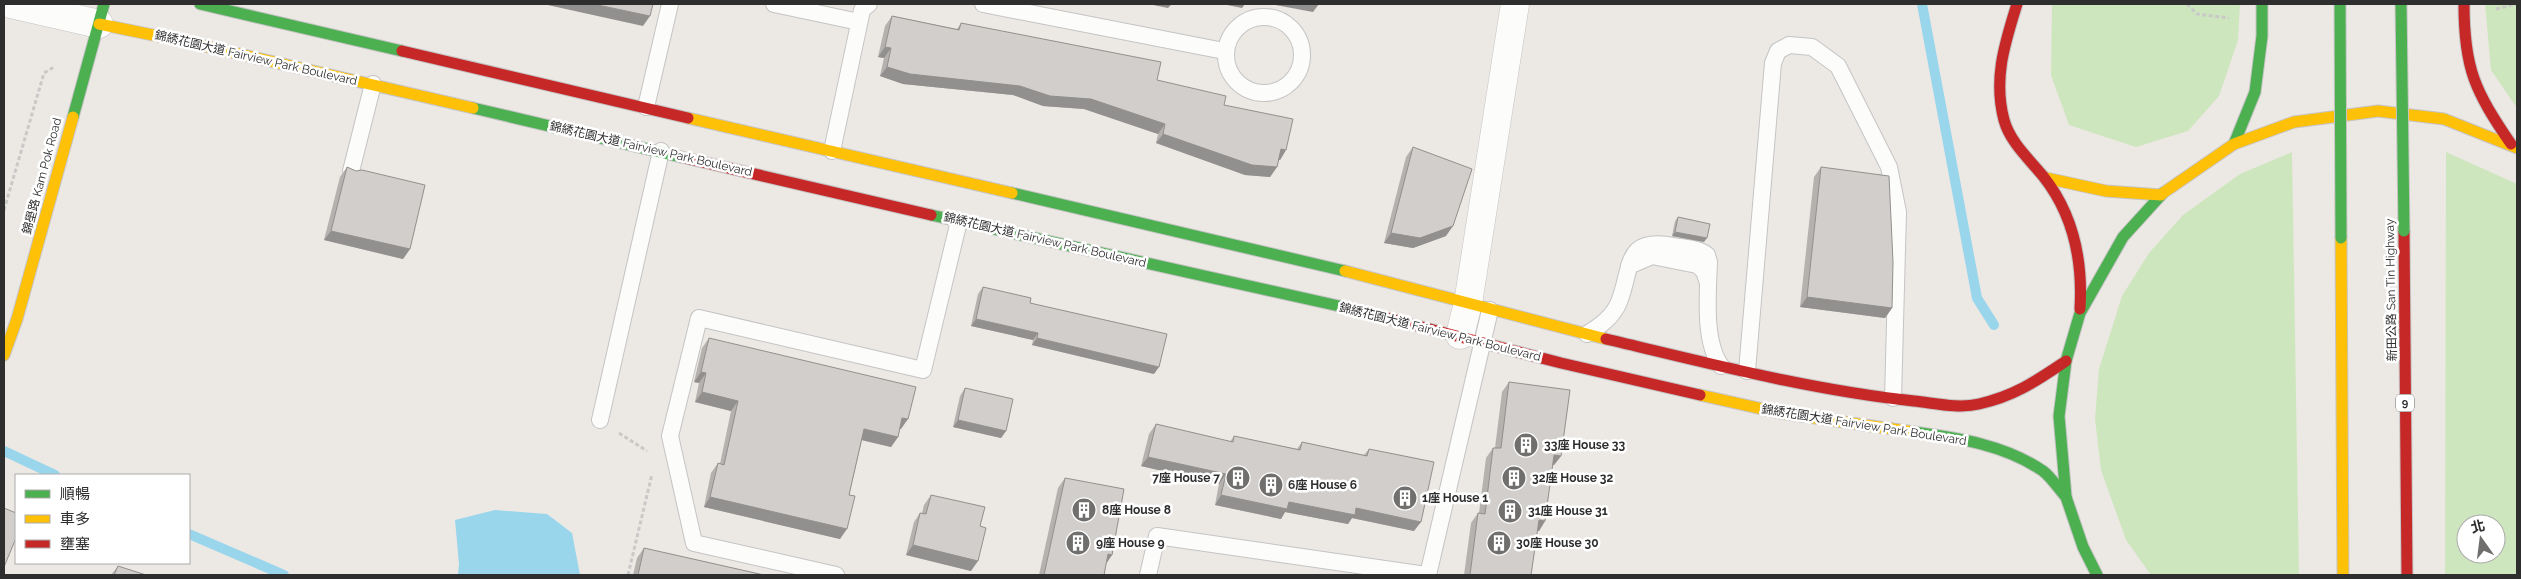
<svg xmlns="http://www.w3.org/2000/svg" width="2521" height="579" font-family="Raleway,'Noto Sans TC',sans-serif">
<rect width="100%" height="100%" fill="#ece8e4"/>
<g fill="#cee6be" fill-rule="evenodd">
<polygon points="2052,4 2240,4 2238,40 2219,96 2188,131 2136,147 2069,125 2051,75"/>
<polygon points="2485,4 2517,4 2517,108 2491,70"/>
<polygon points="2292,152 2299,575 2151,575 2126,540 2101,470 2095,419 2099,369 2122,296 2149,253 2183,215 2240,174"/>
<path d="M2446,152L2517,184V575H2445ZM2466,524H2496V554H2466Z"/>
</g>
<polygon fill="#99d6ec" points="495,510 547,514 572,533 580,575 458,575 459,564 455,520"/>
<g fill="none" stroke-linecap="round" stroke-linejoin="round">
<g stroke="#99d6ec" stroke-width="10">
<polyline points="1922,4 1977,298 1994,325"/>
<polyline points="4,451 55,475"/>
<polyline points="189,534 284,575"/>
</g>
<defs>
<g id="lane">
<polyline points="774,4 859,22"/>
<polyline points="983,4 1224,51"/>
<circle cx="1264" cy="55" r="38"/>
<polyline points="646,107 670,4"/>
<polyline points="832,151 862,10 869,4"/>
<polyline points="351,171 373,84"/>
<polyline points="1629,266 1652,256 1697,265 1704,271 1708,283"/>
<path d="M1587,334C1600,326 1613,317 1619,302C1633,267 1623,236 1674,246C1685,248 1698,248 1707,255L1709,262C1708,293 1703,341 1721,366"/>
<polyline points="1747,371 1773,63 1778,51 1789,45 1812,47 1838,66 1889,167 1898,212 1893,398"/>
<polyline points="600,420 661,151"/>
<polyline points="836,575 694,543 670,436 699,318 923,370 959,221"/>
<polyline points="1148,575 1157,536 1426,575"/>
<polyline points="1428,575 1490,310"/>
</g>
<g id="street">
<polyline points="11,4 99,24"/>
<polyline points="1460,335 1468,303 1515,4"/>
</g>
<g id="fast">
<polyline points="200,4 402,51"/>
<polyline points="473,108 681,157"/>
<polyline points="73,117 104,4"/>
<polyline points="2234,144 2255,92 2262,36 2262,4"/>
<polyline points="1012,193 1345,271"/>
<polyline points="931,215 1348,308"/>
<path d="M1914,432C1959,438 2005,445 2043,471C2051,477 2059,489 2066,497"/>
<polyline points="2097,575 2083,547 2066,497 2059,416 2066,361 2080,313 2123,237 2163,193"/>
</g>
<g id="slow">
<polyline points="99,24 187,42 473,108"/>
<polyline points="688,118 1012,193"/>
<polyline points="2046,178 2106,191 2161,195"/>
<polyline points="2163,193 2234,144 2294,122 2378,111 2444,119 2517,148"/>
<polyline points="2341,238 2343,575"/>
<polyline points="1345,271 1606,339"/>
<polyline points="4,355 17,319 73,117"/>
<polyline points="1700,395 1780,413 1914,432"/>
</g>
<g id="jam">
<path d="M2017,4C2005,43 1993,78 2004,120C2010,142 2029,159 2043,176C2074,215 2083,260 2080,309"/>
<path d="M2464,4C2464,69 2475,91 2511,144"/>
<polyline points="402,51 688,118"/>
<polyline points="681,157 931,215"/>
<polyline points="2404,231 2407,575"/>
<polyline points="1348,308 1561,363 1700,395"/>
<path d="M1606,339C1708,363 1810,390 1914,401C1934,403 1959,409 1979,404C2015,396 2036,381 2066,361"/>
</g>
</defs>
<use href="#lane" stroke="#c5c4c5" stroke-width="18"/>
<use href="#street" stroke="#c5c4c5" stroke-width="29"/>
<use href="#fast" stroke="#c5c4c5" stroke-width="13"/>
<use href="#slow" stroke="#c5c4c5" stroke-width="13"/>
<use href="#jam" stroke="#c5c4c5" stroke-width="13"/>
<g stroke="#c9c9c8" stroke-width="3" stroke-dasharray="4 2.5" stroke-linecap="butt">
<polyline points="2187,4 2197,14 2229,18"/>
<polyline points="2496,9 2517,4"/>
<polyline points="4,210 44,73 54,67"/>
<polyline points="619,433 647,451"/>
<polyline points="628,575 652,474"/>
</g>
<use href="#lane" stroke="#fcfcfb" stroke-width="16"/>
<use href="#street" stroke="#fcfcfb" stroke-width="28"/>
<use href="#fast" stroke="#4caf50" stroke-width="11"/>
<use href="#slow" stroke="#ffc107" stroke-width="11"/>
<use href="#jam" stroke="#c62828" stroke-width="11"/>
<defs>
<g id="fast-bridge">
<polyline points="2340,4 2341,238"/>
<polyline points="2401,4 2404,231"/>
</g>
</defs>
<use href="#fast-bridge" stroke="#c6c5c4" stroke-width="13" stroke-linecap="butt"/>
<use href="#fast-bridge" stroke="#4caf50" stroke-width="11"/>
</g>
<g fill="#b4b1af">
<polygon points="892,16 957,29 961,23 1157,80 1224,105 1286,150 1280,160 1279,160 1277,167 1270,177 1245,175 1156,143 1158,134 1084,109 1043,106 1013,95 903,84 880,76 884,58 878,57 885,26"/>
<polygon points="1413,147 1446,236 1413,248 1384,243 1406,157"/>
<polygon points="347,167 356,171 410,249 403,259 324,240 340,177"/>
<polygon points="1821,167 1892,308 1885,318 1800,307 1814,177"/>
<polygon points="1678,217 1704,242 1672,236 1675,221"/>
<polygon points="983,287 1030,303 1154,374 1032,345 1033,340 971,326 978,294"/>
<polygon points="709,338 901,429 900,429 898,437 891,447 862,440 849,495 840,539 704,507 711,473 718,463 720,464 731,411 695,402 699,383 694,382 702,348"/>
<polygon points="1509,382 1561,456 1554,465 1552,465 1545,521 1539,531 1537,531 1531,575 1464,575 1471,523 1478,513 1479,513 1486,458 1493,448 1495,448 1502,392"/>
<polygon points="965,388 1006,431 1001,438 953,427 960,396"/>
<polygon points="1156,424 1230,442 1234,436 1297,449 1302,442 1364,455 1369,449 1414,531 1352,518 1348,524 1285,512 1281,519 1215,505 1219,484 1141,466 1149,434"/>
<polygon points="1065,478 1112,555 1106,564 1104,575 1039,575 1058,488"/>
<polygon points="931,495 980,526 971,571 906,555 914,522 920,513 922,513 924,505"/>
<polygon points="644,548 764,575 633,575 637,558"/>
<polygon points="118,566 146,575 111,575"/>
</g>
<g fill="#92908e">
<polygon points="543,4 593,4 650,16 643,26"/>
<polygon points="1148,4 1172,4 1168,8"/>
<polygon points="1222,4 1245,4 1242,8"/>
<polygon points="1270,4 1319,4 1313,12"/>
<polygon points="885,47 891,48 884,58 878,57"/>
<polygon points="887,67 1020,86 1091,99 1165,124 1158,134 1084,109 1043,106 1013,95 903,84 880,76"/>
<polygon points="1163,134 1277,167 1270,177 1245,175 1156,143"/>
<polygon points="1281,149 1286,150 1280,160 1274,159"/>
<polygon points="1453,226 1446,236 1413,248 1384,243 1391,233"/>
<polygon points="331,231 410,249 403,259 324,240"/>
<polygon points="1675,232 1707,238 1704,242 1672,236"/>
<polygon points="1807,297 1892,308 1885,318 1800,307"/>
<polygon points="976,319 1038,333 1033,340 971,326"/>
<polygon points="1037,338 1159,367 1154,374 1032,345"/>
<polygon points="701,372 706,373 699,383 694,382"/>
<polygon points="702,392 738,401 731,411 695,402"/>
<polygon points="902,418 908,419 901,429 896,428"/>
<polygon points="958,420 1006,431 1001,438 953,427"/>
<polygon points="864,429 898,437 891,447 857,439"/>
<polygon points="1554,455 1561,456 1554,465 1547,465"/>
<polygon points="1148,457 1226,474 1219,484 1141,466"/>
<polygon points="1221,495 1356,508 1421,522 1414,531 1352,518 1348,524 1285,512 1281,519 1215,505"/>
<polygon points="710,497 847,529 840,539 704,507"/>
<polygon points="1539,520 1545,521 1539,531 1532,530"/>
<polygon points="913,545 978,561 971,571 906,555"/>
<polygon points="1108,554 1112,555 1105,565"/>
</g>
<g fill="#d1cecb" stroke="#92908e">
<polygon points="593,4 653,4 650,16"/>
<polygon points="892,16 959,30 961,23 1161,62 1157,80 1226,96 1224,105 1293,119 1286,150 1281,149 1277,167 1252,165 1163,134 1165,124 1091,99 1050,96 1020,86 910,74 887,67 891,48 885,47"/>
<polygon points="1413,147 1472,169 1453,226 1420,238 1391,233"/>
<polygon points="347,167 356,171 362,170 425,185 410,249 331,231"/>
<polygon points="1821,167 1889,176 1893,262 1892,308 1807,297"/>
<polygon points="1678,217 1710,224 1707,238 1675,232"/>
<polygon points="983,287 1031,298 1030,303 1167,334 1159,367 1037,338 1038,333 976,319"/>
<polygon points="709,338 916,387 908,419 902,418 898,437 864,429 849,495 855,496 847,529 710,497 718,463 724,465 738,401 702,392 706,373 701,372"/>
<polygon points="1509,382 1570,390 1561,456 1554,455 1545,521 1539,520 1531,575 1470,575 1478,513 1485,514 1493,448 1501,448"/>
<polygon points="965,388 1013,399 1006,431 958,420"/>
<polygon points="1156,424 1233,442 1234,436 1300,450 1302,442 1367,456 1369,449 1434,462 1421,522 1356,508 1355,515 1289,502 1287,509 1221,495 1226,474 1148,457"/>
<polygon points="1065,478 1124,489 1112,555 1108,554 1104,575 1044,575"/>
<polygon points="931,495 985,507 980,526 986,528 978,561 913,545 920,513 926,514"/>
<polygon points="4,508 16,513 16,538 4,567"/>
<polygon points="644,548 764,575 638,575"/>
<polygon points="118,566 146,575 114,575"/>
</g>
<defs>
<symbol id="building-disc" viewBox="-11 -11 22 22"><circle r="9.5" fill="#706f6e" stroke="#fff"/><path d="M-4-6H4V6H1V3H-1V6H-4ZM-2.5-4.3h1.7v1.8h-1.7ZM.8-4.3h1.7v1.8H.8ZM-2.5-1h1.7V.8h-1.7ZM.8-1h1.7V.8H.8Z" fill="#fff"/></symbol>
</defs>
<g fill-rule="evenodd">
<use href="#building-disc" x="1512" y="431" width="28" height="28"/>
<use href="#building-disc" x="1224" y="464" width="28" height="28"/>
<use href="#building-disc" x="1500" y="464" width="28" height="28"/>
<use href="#building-disc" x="1257" y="471" width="28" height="28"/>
<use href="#building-disc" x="1391" y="484" width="28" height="28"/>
<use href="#building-disc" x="1070" y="496" width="28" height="28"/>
<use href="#building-disc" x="1496" y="497" width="28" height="28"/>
<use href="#building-disc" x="1064" y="529" width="28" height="28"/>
<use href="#building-disc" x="1485" y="529" width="28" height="28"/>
</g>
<g text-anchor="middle" stroke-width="5" stroke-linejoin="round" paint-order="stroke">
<rect fill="#fff" stroke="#6d6d6d" stroke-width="1" x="2396" y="394.5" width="18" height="17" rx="4"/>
<g font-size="11" font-weight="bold" fill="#2e2e2e">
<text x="2405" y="407">9</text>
</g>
<g font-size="12" fill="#2e2e2e" stroke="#fff">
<text transform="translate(256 58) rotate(13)" y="4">錦綉花園大道 Fairview Park Boulevard</text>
<text transform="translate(651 149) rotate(13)" y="4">錦綉花園大道 Fairview Park Boulevard</text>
<text transform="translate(42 176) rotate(-75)" y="4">錦壆路 Kam Pok Road</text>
<text transform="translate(1045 240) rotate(13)" y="4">錦綉花園大道 Fairview Park Boulevard</text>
<text transform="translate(2391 290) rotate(-91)" y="4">新田公路 San Tin Highway</text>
<text transform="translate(1440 332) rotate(14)" y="4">錦綉花園大道 Fairview Park Boulevard</text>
<text transform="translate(1864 425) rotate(9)" y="4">錦綉花園大道 Fairview Park Boulevard</text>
</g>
<g font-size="12" font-weight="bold" fill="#2e2e2e" stroke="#fff" text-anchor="start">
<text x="1544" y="449">33座 House 33</text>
<text x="1220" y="482" text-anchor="end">7座 House 7</text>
<text x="1532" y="482">32座 House 32</text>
<text x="1288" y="489">6座 House 6</text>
<text x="1422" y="502">1座 House 1</text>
<text x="1102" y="514">8座 House 8</text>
<text x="1528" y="515">31座 House 31</text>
<text x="1096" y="547">9座 House 9</text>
<text x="1516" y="547">30座 House 30</text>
</g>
</g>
<rect width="2521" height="579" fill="none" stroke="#2e2e2e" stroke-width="10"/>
<rect x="15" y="474" width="175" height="90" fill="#ffffff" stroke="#ababab"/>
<rect x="25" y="490" width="25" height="8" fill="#4caf50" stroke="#ababab"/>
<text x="60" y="499" font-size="15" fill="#2e2e2e">順暢</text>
<rect x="25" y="515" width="25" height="8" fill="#ffc107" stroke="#ababab"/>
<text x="60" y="524" font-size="15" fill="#2e2e2e">車多</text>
<rect x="25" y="540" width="25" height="8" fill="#c62828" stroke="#ababab"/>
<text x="60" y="549" font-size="15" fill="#2e2e2e">壅塞</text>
<g transform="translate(2481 539) rotate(346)"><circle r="24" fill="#ffffff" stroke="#ababab"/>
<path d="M0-4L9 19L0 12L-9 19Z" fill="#706f6e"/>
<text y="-8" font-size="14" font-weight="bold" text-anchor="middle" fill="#2e2e2e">北</text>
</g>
</svg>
